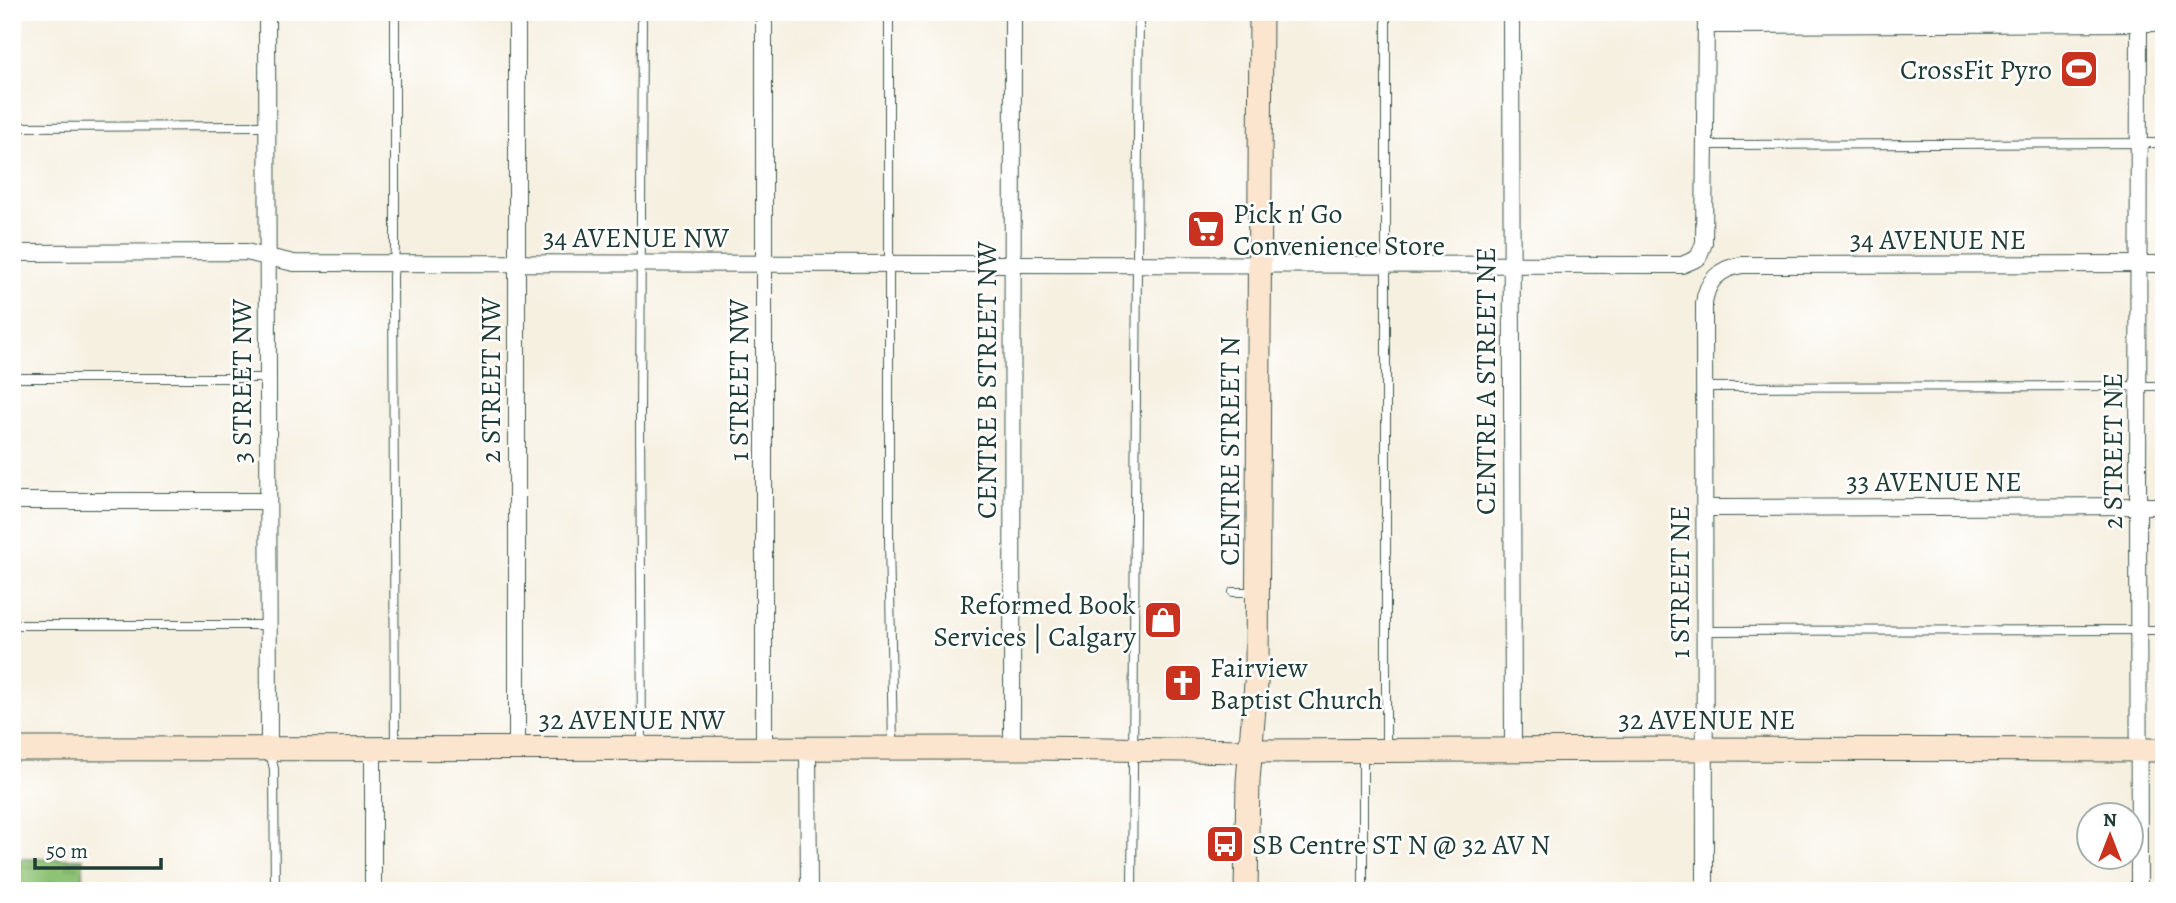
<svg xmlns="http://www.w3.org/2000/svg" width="2176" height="903" font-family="Alegreya,serif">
<defs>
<pattern id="park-tufts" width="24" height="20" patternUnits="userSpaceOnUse" patternTransform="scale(1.75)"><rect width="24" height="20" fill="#8ec375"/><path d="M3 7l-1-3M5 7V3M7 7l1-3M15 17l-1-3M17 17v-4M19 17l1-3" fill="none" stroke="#73a061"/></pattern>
</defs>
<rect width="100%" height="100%" fill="#fff"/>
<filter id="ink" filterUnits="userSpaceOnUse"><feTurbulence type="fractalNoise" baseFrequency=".0143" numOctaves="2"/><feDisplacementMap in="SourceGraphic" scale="14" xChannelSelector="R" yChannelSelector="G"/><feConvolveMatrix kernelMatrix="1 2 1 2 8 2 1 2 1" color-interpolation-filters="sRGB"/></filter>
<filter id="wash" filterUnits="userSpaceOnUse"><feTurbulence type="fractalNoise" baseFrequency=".00686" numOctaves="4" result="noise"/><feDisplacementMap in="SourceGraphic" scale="28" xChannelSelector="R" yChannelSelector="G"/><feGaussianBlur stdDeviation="1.57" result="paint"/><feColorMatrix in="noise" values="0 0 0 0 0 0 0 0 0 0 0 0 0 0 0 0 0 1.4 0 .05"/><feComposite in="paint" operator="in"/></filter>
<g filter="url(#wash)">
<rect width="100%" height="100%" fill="#f6f0e1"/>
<rect fill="url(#park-tufts)" stroke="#568054" stroke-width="2" x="20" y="859" width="63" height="32"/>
</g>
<g filter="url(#ink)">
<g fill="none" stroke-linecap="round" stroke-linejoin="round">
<defs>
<g id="lane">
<polyline points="395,12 395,247 393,277 395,748"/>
<polyline points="642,12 640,419 642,748"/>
<polyline points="889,12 889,539 893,746"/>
<polyline points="1386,12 1386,747"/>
<polyline points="12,127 268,126"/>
<polyline points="1705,145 2164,143"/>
<polyline points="12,378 267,378"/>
<polyline points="1705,387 2164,386"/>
<polyline points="1233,592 1255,592"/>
<polyline points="12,625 268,625"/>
<polyline points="1705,631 2164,630"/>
<polyline points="270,752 274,769 275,891"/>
<polyline points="1132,891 1139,12"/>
<polyline points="1363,891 1363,754"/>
</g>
<g id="street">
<polyline points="267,12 269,749"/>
<polyline points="764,12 764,749"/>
<polyline points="1511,12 1513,750"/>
<polyline points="2139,12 2138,506 2139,891"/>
<polyline points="1706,25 2164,23"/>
<polyline points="12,253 246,252 294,263 1682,265 1698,258 1704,243 1706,12"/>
<polyline points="12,501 267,501"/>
<polyline points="1705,508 2164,506"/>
<polyline points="517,748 517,12"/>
<polyline points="1012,748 1013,12"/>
<polyline points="373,749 373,891"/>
<polyline points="808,749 809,891"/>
<path d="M1705,891L1704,304C1706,281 1720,268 1742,265L2164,264"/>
</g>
<g id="secondary">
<polyline points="12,749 1033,748 1251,751 1684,749 2164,750"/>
<polyline points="1246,891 1248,781 1257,671 1261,12"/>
</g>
</defs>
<use href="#lane" stroke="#3f584e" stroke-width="10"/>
<use href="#street" stroke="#3f584e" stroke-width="18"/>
<use href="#secondary" stroke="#3f584e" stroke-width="25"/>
<use href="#lane" stroke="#fff" stroke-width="8"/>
<use href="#street" stroke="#fff" stroke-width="16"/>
<use href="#secondary" stroke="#fbe5cf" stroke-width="23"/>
</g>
</g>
<defs>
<symbol id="stadium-square" viewBox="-11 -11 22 22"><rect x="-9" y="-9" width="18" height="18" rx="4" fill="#c8321e" stroke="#fff"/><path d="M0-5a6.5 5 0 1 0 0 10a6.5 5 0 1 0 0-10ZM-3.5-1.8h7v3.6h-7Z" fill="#fff"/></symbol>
<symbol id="supermarket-square" viewBox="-11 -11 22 22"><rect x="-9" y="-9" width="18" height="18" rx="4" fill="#c8321e" stroke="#fff"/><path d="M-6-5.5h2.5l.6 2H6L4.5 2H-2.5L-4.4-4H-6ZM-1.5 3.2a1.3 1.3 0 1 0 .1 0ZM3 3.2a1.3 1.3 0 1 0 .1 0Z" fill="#fff"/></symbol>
<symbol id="shop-square" viewBox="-11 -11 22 22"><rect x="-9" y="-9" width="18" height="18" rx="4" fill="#c8321e" stroke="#fff"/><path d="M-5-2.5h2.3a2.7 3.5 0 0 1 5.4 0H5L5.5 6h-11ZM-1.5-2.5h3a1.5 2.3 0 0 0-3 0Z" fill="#fff"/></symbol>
<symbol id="church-square" viewBox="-11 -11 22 22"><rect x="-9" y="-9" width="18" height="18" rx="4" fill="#c8321e" stroke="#fff"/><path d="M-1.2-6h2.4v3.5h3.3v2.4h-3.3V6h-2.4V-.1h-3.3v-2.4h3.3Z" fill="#fff"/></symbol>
<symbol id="bus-square" viewBox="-11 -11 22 22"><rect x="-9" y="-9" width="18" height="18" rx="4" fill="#c8321e" stroke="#fff"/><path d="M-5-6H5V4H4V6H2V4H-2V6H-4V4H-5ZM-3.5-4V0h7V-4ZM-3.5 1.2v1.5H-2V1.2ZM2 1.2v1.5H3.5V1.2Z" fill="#fff"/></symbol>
</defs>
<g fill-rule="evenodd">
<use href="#stadium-square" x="2057" y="47" width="44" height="44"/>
<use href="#supermarket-square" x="1184" y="207" width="44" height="44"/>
<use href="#shop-square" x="1141" y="598" width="44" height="44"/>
<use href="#church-square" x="1161" y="661" width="44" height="44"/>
<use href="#bus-square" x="1203" y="822" width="44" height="44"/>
</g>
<g text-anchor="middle" stroke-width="5" stroke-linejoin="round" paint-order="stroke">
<g font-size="28" fill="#1f3d34" stroke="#fff" text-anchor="start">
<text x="2052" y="79" text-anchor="end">CrossFit Pyro</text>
<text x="1233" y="223">Pick n' Go<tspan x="1233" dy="32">Convenience Store</tspan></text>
<text x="1136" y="614" text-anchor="end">Reformed Book<tspan x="1136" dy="32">Services | Calgary</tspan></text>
<text x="1210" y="677">Fairview<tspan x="1210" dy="32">Baptist Church</tspan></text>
<text x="1252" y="854">SB Centre ST N @ 32 AV N</text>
</g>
<g font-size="28" fill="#1f3d34" stroke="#fff">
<text x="636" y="247">34 AVENUE NW</text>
<text x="1938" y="249">34 AVENUE NE</text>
<text transform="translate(490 380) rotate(-90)" y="10">2 STREET NW</text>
<text transform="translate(738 380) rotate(-90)" y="10">1 STREET NW</text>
<text transform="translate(986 380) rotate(-90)" y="10">CENTRE B STREET NW</text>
<text transform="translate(241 381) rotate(-90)" y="10">3 STREET NW</text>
<text transform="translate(1485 381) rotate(-90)" y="10">CENTRE A STREET NE</text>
<text transform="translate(1229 451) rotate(-90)" y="10">CENTRE STREET N</text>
<text transform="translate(2112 451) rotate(-90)" y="10">2 STREET NE</text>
<text x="1934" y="491">33 AVENUE NE</text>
<text transform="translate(1679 582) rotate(-90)" y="10">1 STREET NE</text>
<text x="632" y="729">32 AVENUE NW</text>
<text x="1707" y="729">32 AVENUE NE</text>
</g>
</g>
<rect width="2176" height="903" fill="none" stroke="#fff" stroke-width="42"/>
<g transform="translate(2110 836)"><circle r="33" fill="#ffffff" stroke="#a5b1ae" stroke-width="2"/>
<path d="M0-5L12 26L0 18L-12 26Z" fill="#c8321e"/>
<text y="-10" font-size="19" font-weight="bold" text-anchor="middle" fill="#1f3d34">N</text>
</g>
<path d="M35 858v10h126v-10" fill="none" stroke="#1f3d34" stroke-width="3.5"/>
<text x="46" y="858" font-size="21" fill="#1f3d34" stroke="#ffffff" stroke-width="5" paint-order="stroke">50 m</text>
</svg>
